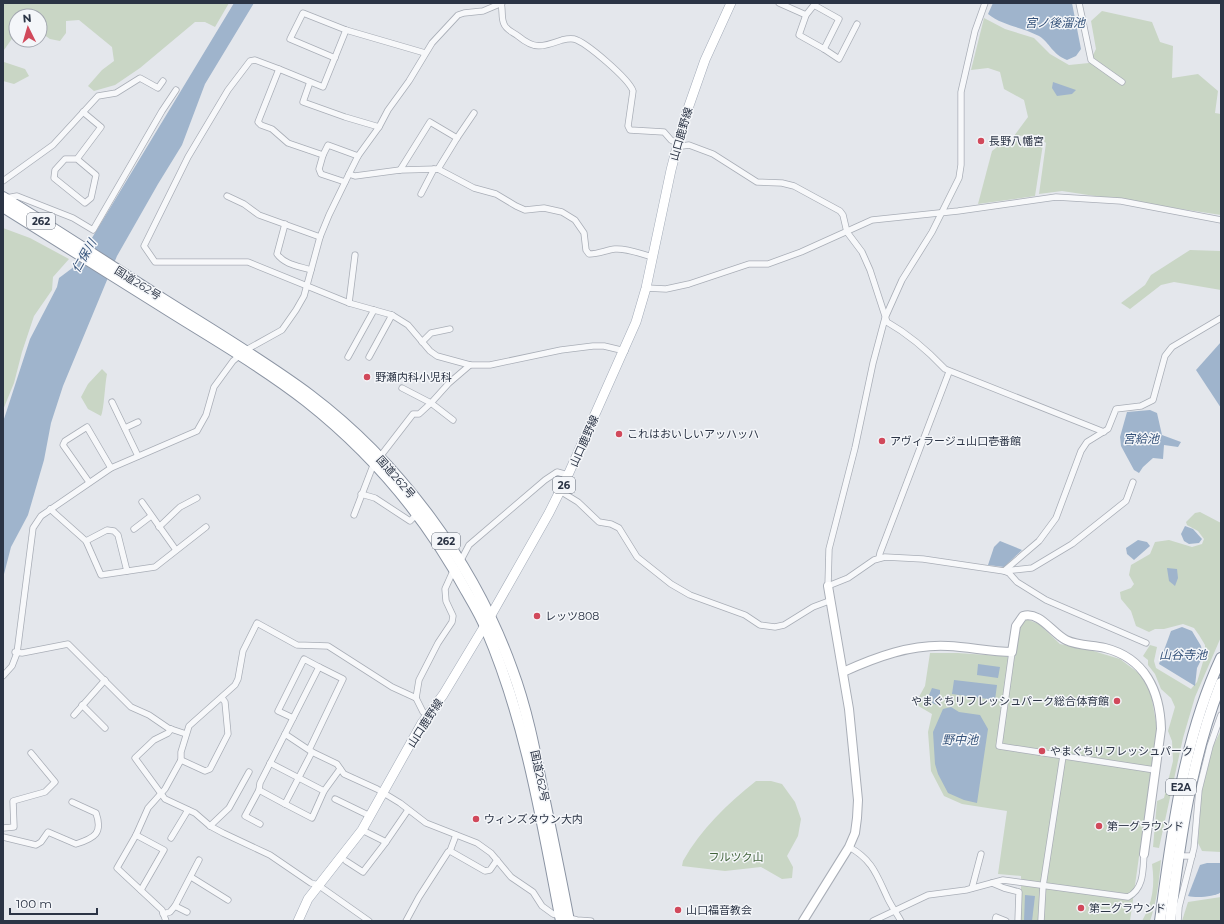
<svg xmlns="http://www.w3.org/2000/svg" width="1224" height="924" font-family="Montserrat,'Noto Sans JP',sans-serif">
<rect width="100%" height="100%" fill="#e4e7ec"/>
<g fill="#c9d6c5">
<polygon points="3,3 229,3 215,27 205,22 195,22 140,68 115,85 94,91 88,86 102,70 114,61 112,47 79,20 66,21 66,33 60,41 50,39 40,32 40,16 16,16 16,33 4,50 4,62 25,69 29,76 14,84 3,81"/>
<polygon points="1102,11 1152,22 1160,42 1173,46 1172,78 1198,74 1218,91 1215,113 1221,114 1221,215 1062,191 1039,194 1046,143 1037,135 1014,136 1028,117 1024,100 1004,89 1000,72 988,68 971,70 984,18 1005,29 1034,38 1050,54 1069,65 1089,63 1096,49 1091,21"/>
<polygon points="1037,139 1043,144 1035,196 978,204 992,151 1006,140"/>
<polygon points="3,228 30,238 69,259 53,277 52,290 34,316 22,352 14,383 3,410"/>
<polygon points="1190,250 1221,251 1221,290 1174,282 1161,285 1130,309 1121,303 1145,285 1151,275"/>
<path d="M102,369L107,374C105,383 104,411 101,416L88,409L81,397L88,384Z"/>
<polygon points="1200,512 1221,523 1221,637 1195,697 1183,738 1159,848 1153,847 1157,801 1164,798 1173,761 1172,741 1168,731 1175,707 1171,698 1161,689 1155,674 1148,665 1148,660 1143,656 1150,645 1157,647 1154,661 1156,668 1191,689 1197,682 1205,655 1205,645 1199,635 1194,628 1183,624 1164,629 1155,629 1149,632 1136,626 1131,611 1121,599 1120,592 1131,588 1134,584 1129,575 1131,565 1150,554 1155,542 1169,540 1192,547 1202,544 1204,539 1198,531 1187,525 1186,522 1195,513"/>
<polygon points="1026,619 1039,624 1060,644 1090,650 1120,659 1140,674 1151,694 1157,728 1130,921 1021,921 1021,876 998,874 1007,811 962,804 944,796 931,771 928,732 932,714 915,704 925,686 930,653 958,653 1015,657 1020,626"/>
<polygon points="1221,730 1221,852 1202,851 1198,843 1201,794 1213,746"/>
<path d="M756,781H771L782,784L795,802L801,819L798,836L787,856L793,867L792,878L782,879L761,867L725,871L682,866L683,861C701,829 727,804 756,781Z"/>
<path d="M1161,860C1159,881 1157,901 1150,921H1142C1153,902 1155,885 1152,864Z"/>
<polygon points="1221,897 1221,921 1182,921 1188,902"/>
</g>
<g fill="#9fb4cc">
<polygon points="234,3 254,3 205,84 182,145 158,184 117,256 63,386 51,423 44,460 28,515 11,547 3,578 3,422 30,339 57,287 59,278 75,266"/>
<path d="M993,3H1072L1081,49L1076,56L1067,60C1052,54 1050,43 1039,36C1022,27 1003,26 988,14Z"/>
<polygon points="1053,82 1076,90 1072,94 1057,96 1052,88"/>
<polygon points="1221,342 1221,408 1196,370"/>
<polygon points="1150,410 1157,413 1162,435 1181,442 1178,447 1164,445 1163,459 1153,458 1143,467 1139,473 1134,470 1121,446 1120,437 1127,412"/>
<polygon points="1185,526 1193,529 1202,539 1199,543 1189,544 1184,541 1181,534"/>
<polygon points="1138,540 1147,542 1150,546 1134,560 1127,554 1126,548"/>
<polygon points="1000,541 1022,550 1004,567 988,565 994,547"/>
<polygon points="1167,568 1177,569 1178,578 1175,586 1169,581"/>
<polygon points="1182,627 1192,631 1201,646 1203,656 1197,668 1195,686 1159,664 1171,631"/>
<polygon points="978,664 1000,667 998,678 977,675"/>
<polygon points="954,680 997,685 995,700 952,694"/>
<polygon points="932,688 940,690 940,694 937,698 938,701 937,705 932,703 933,698 929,695"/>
<polygon points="951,707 959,712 980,715 988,729 977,803 964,800 948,793 938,774 935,764 933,732 943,709"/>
<path d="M1207,863H1221V892C1215,897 1196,898 1188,896L1200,865Z"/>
<polygon points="1025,895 1035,896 1032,921 1024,921"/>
</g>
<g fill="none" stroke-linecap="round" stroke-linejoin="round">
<defs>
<g id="street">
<path d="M501,3C503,10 501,18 504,24C506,30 513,32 518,36C535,50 542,47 562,40C566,39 570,38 574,39C586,42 629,79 633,91L628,126L630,130L664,132L671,140L682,146L689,145L713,154L757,182L782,183L794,186L840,211L843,215L847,232L862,252L870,270L887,322C910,335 927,350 945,369L1104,432"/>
<polyline points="779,3 806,15"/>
<polyline points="985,3 975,31 961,92 961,165 959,178 932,232 902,280 885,318 873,363 855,448 829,549 828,586 848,578 874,560 885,557 923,559 1004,571 1032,568 1072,544 1126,501 1133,482"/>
<polyline points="1079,3 1091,60 1122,82"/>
<polygon points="814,5 839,19 824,49 799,35 806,15"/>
<polyline points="346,30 323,87 279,69 258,122 261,125 272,129 288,143 323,155 328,145 358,156"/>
<polyline points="824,49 839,59 857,24"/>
<polyline points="335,58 290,39 303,13 346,30 425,53"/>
<polyline points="279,69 255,60 250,61 228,90 188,157 144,246 155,262 248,262 349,303 392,315 408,325 430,351 437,356 470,365 490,365 561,350 593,346 604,346 625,351"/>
<polyline points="310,82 303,102 345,117 379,127"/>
<polyline points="457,138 474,113"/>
<polyline points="323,155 319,169 321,174 345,182"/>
<polyline points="77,159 65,159 55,170 54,178 85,203 91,198 96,175 77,159 101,127 83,112"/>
<polyline points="400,170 430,122 457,138 438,169"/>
<path d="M349,174L355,176L400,170L438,169L474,188L496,194L516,206L525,210L544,208L562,212L575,220L584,233L586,250L589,254C599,254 606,250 615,249C627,248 641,254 653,257"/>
<polyline points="3,181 53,145 98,96 116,93 140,78 158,88 163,81"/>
<polyline points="421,194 434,169"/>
<polyline points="227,196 244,204 259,215 320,237"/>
<polyline points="6,198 17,196 73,218 93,230 162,111 176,90"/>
<path d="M285,224L277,254C285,265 299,266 311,270"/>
<polyline points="646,288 666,289 689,284 749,264 768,264 801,252 872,220 958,211 1056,197 1121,201 1221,220"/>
<polyline points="349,303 355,255"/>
<polyline points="422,342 431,333 450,329"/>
<polyline points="348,357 374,310"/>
<polyline points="369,357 392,315"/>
<polyline points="402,388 431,403 449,383 470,365"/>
<polyline points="112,402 138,456"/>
<polyline points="125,428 138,422"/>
<polyline points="379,458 413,414 419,414 431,403 453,420"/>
<polyline points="89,482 63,445 65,441 87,427 111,468"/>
<polyline points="560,491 578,502 599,522 611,524 619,528 637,557 671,584 690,595 745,615 760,625 775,627 784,625 813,607 829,601"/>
<polyline points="361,494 375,498 410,521 417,514"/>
<polyline points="142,502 176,550"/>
<polyline points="50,509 86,541 101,575 155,567 206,527"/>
<polyline points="354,515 374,463"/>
<polyline points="159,527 180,507 197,498"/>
<polyline points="134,529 151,516"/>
<polyline points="86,541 107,530 114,531 118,535 127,571"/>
<polyline points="879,558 880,553 949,372"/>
<polyline points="460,562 469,545 545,480 557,472 568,475"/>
<polyline points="1146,643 1046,600 1017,582 1009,573 1004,571 1039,541 1056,518 1081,451 1087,442 1108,429 1116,409 1141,406 1153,400 1165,356 1172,347 1221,318"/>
<polyline points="15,652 22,653 68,644 131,707 149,715 168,728 186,734"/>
<polyline points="1012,652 999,746 1155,770"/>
<polyline points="3,676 12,666 17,653 32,536 33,528 41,516 111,468 197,431 206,415 214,387 233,361 246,350 282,330 296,310 304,296 320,237 329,215 349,174 358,156 379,127 388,110 409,81 432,43 458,15 464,13 483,11 502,3"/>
<polyline points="82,705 105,728"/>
<polyline points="74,715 105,680"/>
<polyline points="428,715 423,712 416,698 419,680 438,643 452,622 453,616 446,601 445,589 454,569"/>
<polyline points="293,718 278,711 304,659 319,667"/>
<polyline points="171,729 168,733 154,740 135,758 165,799 195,813 210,826 223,833 270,855 311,883 318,885 369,921"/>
<polyline points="285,734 260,783 259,790 285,804 312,752"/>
<polyline points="309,750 343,679 319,667 285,734 312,752 337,764 344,774 377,789 400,803 426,823 477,843 491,853 511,877 533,892 542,906 553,914 577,920 591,921"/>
<polyline points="181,760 205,771 210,769 228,734 225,702 222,698"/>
<polyline points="270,763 324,791 312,818 285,804"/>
<polyline points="259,790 245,816 260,824"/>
<polyline points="324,791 340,769"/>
<polyline points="335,799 370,816"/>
<polyline points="210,826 229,808 249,772"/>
<polyline points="3,828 14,827 13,801 45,792 55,782 31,753"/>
<polyline points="362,830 386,842 408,810"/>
<polyline points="136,835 164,850 141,890"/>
<path d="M3,837L36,845L41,842L48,832L76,844C95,838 103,833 96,813L72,802"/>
<polyline points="171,838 188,810"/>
<path d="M849,847C873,860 877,876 888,899C892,907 897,914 901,921"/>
<polyline points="450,851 485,871 490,870 497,860"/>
<polyline points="1184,856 1192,856"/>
<polyline points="346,861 363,872 386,842"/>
<polyline points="191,877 228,900"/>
<polyline points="992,883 1004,888 1019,892 1018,921"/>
<polyline points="972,888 981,854"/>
<polyline points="175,906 187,912"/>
<polyline points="163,914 170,912 175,906 199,860"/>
<polyline points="166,921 162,910 117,868 136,835 148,808 165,789 181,760 181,752 189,726 235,685 238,679 243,651 257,623 297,645 328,646 392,687 416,698"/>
<polyline points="406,921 419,897 448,852 450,851 456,835"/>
<path d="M873,921L928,895L966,890L1003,880L1128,897C1144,889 1143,870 1144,854"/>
<polyline points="995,921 996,917 1006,921"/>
<polyline points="1041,921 1043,886 1063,756"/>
<polyline points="1178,921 1179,907 1194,848 1199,790 1210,746 1221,715"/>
</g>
<g id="secondary">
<path d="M843,672C876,657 911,644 948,646C970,647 991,652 1012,652L1016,626L1023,616C1040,611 1052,633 1066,640C1078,646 1092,645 1105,648C1145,658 1160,691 1161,729L1144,854"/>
<polyline points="803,921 849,847 855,833 857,818 858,800 849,709 828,586"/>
</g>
<polyline id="primary" points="298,921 308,899 362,830 422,723 443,695 490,617 549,513 568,475 636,322 646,288 671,170 684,120 705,60 731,3"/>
<g id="highway">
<path d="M3,197C57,230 110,265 163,299C212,330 263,360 310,395C400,463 474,563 512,669C527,709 535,751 543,792C552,835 561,878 569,921"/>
<path d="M3,207C56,240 108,273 161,306C210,337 261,366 306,401C372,453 426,517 466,591C473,603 481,616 486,629C526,722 542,822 561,921"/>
<path d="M1160,921C1172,832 1183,740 1221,658"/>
<path d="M1170,921C1180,840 1191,759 1221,683"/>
</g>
</defs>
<use href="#street" stroke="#a9aeb7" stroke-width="7"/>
<use href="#secondary" stroke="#a9aeb7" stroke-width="10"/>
<use href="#primary" stroke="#a3abb8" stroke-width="10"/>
<use href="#highway" stroke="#8b94a3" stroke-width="12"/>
<use href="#street" stroke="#f7f8fa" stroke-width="5.5"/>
<use href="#secondary" stroke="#fff" stroke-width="8"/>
<use href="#primary" stroke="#fff" stroke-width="9"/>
<use href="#highway" stroke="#fff" stroke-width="10"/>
</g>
<g fill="#d1495b" stroke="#f4f6f9" stroke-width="1.5">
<circle cx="981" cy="141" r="4"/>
<circle cx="367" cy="377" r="4"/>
<circle cx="619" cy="434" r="4"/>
<circle cx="882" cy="441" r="4"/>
<circle cx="537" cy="616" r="4"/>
<circle cx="1117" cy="701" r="4"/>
<circle cx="1042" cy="751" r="4"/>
<circle cx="476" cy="819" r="4"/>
<circle cx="1099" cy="826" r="4"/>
<circle cx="1081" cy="908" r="4"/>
<circle cx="678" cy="910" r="4"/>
</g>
<g text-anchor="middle" stroke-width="3" stroke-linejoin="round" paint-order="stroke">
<g fill="#f4f6f9" stroke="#676e7b" stroke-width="1">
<rect x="27" y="213" width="28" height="16" rx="3"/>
<rect x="553" y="477" width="22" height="16" rx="3"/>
<rect x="432" y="533" width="28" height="16" rx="3"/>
<rect x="1166" y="779" width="30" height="16" rx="3"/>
</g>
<g font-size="10" font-weight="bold" fill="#2b3445">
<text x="41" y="225">262</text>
<text x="564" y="489">26</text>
<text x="446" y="545">262</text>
<text x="1181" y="791">E2A</text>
</g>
<g font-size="11" fill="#2b3445" stroke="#f4f6f9">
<text transform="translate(681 134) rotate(-74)" y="4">山口鹿野線</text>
<text transform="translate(138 283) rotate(32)" y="4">国道262号</text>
<text transform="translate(584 441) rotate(-66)" y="4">山口鹿野線</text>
<text transform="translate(396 477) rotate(49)" y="4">国道262号</text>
<text transform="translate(425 723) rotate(-57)" y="4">山口鹿野線</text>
<text transform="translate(540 776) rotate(78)" y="4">国道262号</text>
</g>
<g font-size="11" fill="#2b3445" stroke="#f4f6f9" text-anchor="start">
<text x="989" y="145">長野八幡宮</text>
<text x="375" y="381">野瀬内科小児科</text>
<text x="627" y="438">これはおいしいアッハッハ</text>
<text x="890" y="445">アヴィラージュ山口壱番館</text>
<text x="545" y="620">レッツ808</text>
<text x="1109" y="705" text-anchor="end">やまぐちリフレッシュパーク総合体育館</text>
<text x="1050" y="755">やまぐちリフレッシュパーク</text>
<text x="484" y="823">ウィンズタウン大内</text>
<text x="1107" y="830">第一グラウンド</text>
<text x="1089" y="912">第二グラウンド</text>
<text x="686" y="914">山口福音教会</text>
</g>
<g font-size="11" fill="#3f6138" stroke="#f4f6f9">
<text x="736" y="861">フルツク山</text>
</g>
<g font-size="12" font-style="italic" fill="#34527a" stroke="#f4f6f9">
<text x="1055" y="27">宮ノ後溜池</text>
<text transform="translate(84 256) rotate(-60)" y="4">仁保川</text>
<text x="1141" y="443">宮給池</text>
<text x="1183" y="659">山谷寺池</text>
<text x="960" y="744">野中池</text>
</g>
</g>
<rect width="1224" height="924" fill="none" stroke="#2b3445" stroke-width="8"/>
<g transform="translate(28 28) rotate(355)"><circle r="19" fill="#f4f6f9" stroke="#a4a8b1"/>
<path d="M0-3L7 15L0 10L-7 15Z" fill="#d1495b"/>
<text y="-6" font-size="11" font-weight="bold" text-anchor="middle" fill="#2b3445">N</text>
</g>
<path d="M10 908v6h87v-6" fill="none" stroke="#2b3445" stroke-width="2"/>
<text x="16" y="908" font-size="12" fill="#2b3445" stroke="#f4f6f9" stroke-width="3" paint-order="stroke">100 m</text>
</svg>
